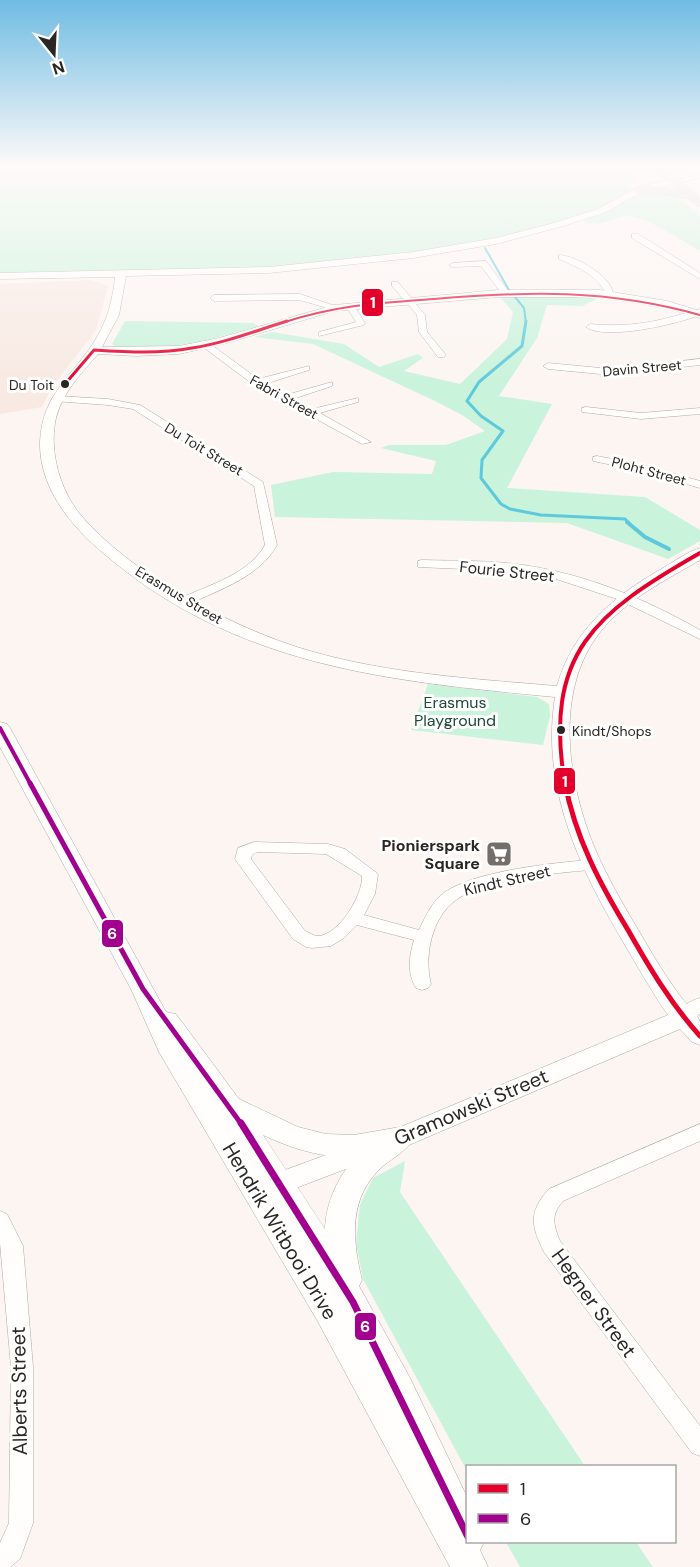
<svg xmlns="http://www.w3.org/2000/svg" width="700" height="1567" font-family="'DM Sans',sans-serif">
<rect width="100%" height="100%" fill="#fcf5f2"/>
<polygon fill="#f8e9e2" points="91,280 108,286 96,330 52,387 42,407 0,414 0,284"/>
<g fill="#c9f3db">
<polygon points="0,168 628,168 639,179 626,187 639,190 609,207 496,241 309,267 0,276"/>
<path d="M641,191L672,193L700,216V251C683,241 647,217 628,216C610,216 606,229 583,221L615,208Z"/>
<polygon points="605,295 582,306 547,305 537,338 499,396 552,404 507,488 645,497 700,530 700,541 668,559 567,523 275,517 271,485 333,472 432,474 436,461 381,448 389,445 446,445 485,431 462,415 435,401 313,344 254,337 272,332 344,344 379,367 418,354 423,358 404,371 460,384 507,339 513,312 499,296"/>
<path d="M125,321L253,323L258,326C212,339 163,354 115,346L112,344Z"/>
<polygon points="428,684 537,697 549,704 550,716 543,745 411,730"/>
<polygon points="405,1161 400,1192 585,1466 468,1466 467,1471 363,1279 356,1243 360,1205 373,1178"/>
<polygon points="506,1542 636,1542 653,1567 520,1567"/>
</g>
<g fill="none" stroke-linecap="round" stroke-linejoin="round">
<g stroke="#5dc9dc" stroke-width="2">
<polyline points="485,248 509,290"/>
<polyline points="515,297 524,308 526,323"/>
</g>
<polyline stroke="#5dc9dc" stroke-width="3" points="526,321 522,346 479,382 467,401 481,416 503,431 482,460 481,478 501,504 510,509 541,515 625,519 629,523"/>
<polyline stroke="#5dc9dc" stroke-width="4" points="627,522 645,537 669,549"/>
<defs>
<g id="minor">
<polygon points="700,174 700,178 676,183 673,181"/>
<polygon points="632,234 638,234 700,273 700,279 632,238"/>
<path d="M559,255C575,255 615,278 613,296H607C598,275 579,268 559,259Z"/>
<polygon points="486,261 509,292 508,294 502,294 481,266 453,267 449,265 453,263"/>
<polygon points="392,282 398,282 425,315 427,332 446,355 444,357 438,357 419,332 417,315 392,286"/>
<polygon points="300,294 341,308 337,311 300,300 214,301 210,298 214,295"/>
<polygon points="347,304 353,304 365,323 364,325 319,336 319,332 356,322 346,306"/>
<path d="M700,309V315C677,324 606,341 586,327L590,324C632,328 660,321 700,309Z"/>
<polygon points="203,343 209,343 258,379 309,366 309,370 265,384 286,395 332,382 332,386 293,399 312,409 358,398 358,402 320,413 371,442 362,444 254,385 203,347"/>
<polygon points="700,359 700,365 611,375 548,369 543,366 548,363 611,369"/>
<path d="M57,396L108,399L140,405L263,482L277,545C259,577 221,589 189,604H181L179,601L181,598C209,585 249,574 265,545L254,486L133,409L108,405L54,401L52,399Z"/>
<polygon points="586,407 641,413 700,408 700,414 641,419 582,412 582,408"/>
<polygon points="597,456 648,466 700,481 700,488 642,471 593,461 593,457"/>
<path d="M422,560C456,561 490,560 523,565C586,574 645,599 700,630V639L617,599L556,579L509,571L418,567V561Z"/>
<path d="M254,842L328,844L345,849L378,874L375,894L364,915L419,930C425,917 433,900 445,892C476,871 552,863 590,860L596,861L598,865L596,869L590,870C555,873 483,880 456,900C431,918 424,957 431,984L428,988L422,990L416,988C407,973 409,956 414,940L357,925L344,938L331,946L312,948L306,947L293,939L235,859L238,848ZM257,852L326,854L362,876C363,895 339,935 318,936C313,936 310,933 305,931L251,859L252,855Z"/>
<path d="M700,998V1014C692,1020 687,1026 677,1023L674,1018C679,1009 690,1000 700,998Z"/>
<path d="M700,1124V1141L563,1201C551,1215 553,1224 560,1241L700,1426V1456L692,1453L544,1252C531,1226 528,1212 549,1189Z"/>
<polygon points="0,1211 7,1214 23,1246 33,1367 33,1523 20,1559 10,1567 0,1567 0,1543 9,1523 11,1367 0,1243"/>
</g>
<path id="tertiary" d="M676,178L679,179V183L642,192L604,213L560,227L496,244L413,258L269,273L126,276L119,315L102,347L179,346L219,338L334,305L498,290H600L667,301L700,311V318L664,307L600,297H498L334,311L227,343L179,354L136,356L98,354C80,375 60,395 55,423C50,453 60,489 79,513C128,573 236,630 310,651C390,674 475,679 557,686C573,629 614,596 663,568C675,561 687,552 700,548V560C666,580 627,599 601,631C554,689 567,779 593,844C609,883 632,919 653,955C662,970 671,984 681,997C686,1004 698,1014 700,1022C700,1028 700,1038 700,1045L692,1042L680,1029L409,1145L267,1199L258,1196L254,1188L258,1180L391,1131L668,1015C651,991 637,965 622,940C578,865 541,786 555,697C388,681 235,667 102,552C70,525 39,487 40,442C42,392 75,375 97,337C108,318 113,298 115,277L0,279V273L269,267L413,252L496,238L554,223L598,209L636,188Z"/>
<path id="secondary" d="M0,722L7,724L10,728L166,1012L176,1014L239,1099L298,1127L326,1134L354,1135L400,1127L410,1130L414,1138C407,1151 394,1157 383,1166C348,1197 352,1239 362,1280L359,1286L410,1378L468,1499V1542H484L480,1550L488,1567H450L317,1320L159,1052L131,989L0,747ZM263,1135C293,1149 324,1159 357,1156C338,1176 326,1202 325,1229Z"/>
<path id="trunk" d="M655,168H667L700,197V207L688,199L662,194L635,193L633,190C643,182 665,187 678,190Z"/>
</defs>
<use href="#minor" stroke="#aea9a7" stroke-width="1"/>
<use href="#tertiary" stroke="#aea9a7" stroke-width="1"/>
<use href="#secondary" stroke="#aea9a7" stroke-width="1"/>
<use href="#trunk" stroke="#d4d0ce" stroke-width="1"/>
<use href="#minor" fill="#fffefd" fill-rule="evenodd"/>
<use href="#tertiary" fill="#fffefd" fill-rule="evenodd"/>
<use href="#secondary" fill="#fffefd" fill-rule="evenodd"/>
<use href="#trunk" fill="#d6dee0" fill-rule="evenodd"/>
<defs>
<path id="bus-1-far3" d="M282,323C337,305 378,303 434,299C529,291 607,289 700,315"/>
<path id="bus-1-far2" d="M65,384L94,350C127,352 160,354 192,348C225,343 255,331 287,321"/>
<path id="bus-1-far1" d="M565,785C543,653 595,613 700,553"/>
<path id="bus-1" d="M565,783C575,837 600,884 628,930C649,967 671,1004 700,1036"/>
<polyline id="bus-2-far2" points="0,728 31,785"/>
<polyline id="bus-2-far1" points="30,783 143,989 242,1125"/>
<polyline id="bus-2" points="241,1123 353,1302 468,1537"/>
</defs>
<use href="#bus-1-far3" stroke="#fff" stroke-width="4.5"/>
<use href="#bus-1-far2" stroke="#fff" stroke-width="6"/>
<use href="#bus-1-far1" stroke="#fff" stroke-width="8"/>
<use href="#bus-1" stroke="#fff" stroke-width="10"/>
<use href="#bus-2-far2" stroke="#fff" stroke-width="8"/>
<use href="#bus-2-far1" stroke="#fff" stroke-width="10"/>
<use href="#bus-2" stroke="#fff" stroke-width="11"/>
<use href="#bus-1-far3" stroke="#e4002b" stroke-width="2"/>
<use href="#bus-1-far2" stroke="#e4002b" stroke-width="3"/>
<use href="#bus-1-far1" stroke="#e4002b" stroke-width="4"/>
<use href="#bus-1" stroke="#e4002b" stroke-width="5"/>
<use href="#bus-2-far2" stroke="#a2008e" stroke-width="4"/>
<use href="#bus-2-far1" stroke="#a2008e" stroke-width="5"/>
<use href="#bus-2" stroke="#a2008e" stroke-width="7"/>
</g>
<linearGradient id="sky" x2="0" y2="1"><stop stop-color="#70bce3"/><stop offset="0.43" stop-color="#fefaf9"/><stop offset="1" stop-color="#fefaf9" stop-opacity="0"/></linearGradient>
<rect width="700" height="387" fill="url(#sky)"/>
<defs>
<symbol id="supermarket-square" viewBox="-11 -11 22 22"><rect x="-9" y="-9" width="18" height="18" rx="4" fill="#746e6b" stroke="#fff"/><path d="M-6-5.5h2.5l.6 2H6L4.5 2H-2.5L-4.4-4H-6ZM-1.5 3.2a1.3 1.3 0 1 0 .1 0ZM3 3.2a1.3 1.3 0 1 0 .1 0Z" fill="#fff"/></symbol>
</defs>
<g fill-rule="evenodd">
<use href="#supermarket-square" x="484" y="839" width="30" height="30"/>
</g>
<g fill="#2a2623" stroke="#fff" stroke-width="2">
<circle cx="65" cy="384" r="5"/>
<circle cx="561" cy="730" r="5"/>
</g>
<g text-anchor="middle" stroke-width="6" stroke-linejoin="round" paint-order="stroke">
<g font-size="14" fill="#2a2623" stroke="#fff">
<text transform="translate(642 368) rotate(-5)" y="5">Davin Street</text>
<text transform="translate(284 397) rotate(29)" y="5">Fabri Street</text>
<text transform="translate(204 449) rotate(31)" y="5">Du Toit Street</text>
<text transform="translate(649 471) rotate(15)" y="5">Ploht Street</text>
<text transform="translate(179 595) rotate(31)" y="5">Erasmus Street</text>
</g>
<g font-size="14" fill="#2a2623" stroke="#fff" text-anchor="end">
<text x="54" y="390">Du Toit</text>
<text x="572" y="736" text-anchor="start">Kindt/Shops</text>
</g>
<g font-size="16" fill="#2a2623" stroke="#fff">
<text transform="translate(507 571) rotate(6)" y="6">Fourie Street</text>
<text transform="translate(507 880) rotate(-13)" y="6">Kindt Street</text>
</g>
<g font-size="16" fill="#1d4a36" stroke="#fff">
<text x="455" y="708">Erasmus<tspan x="455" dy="18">Playground</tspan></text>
</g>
<g font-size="16" font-weight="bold" fill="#2a2623" stroke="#fff" text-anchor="end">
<text x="480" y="851">Pionierspark<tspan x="480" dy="18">Square</tspan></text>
</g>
<g font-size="20" fill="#2a2623" stroke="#fff">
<text transform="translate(471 1107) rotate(-23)" y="7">Gramowski Street</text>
<text transform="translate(280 1231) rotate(59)" y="7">Hendrik Witbooi Drive</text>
<text transform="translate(594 1303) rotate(54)" y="7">Hegner Street</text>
<text transform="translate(19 1391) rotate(-91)" y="7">Alberts Street</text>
</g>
</g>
<g stroke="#fff" stroke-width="2">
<rect x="361" y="288" width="23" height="29" rx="6" fill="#e4002b"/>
<rect x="553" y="767" width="23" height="28" rx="6" fill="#e4002b"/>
<rect x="101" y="919" width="23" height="29" rx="6" fill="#a2008e"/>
<rect x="354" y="1312" width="23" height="29" rx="6" fill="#a2008e"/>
</g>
<g font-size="16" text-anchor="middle" font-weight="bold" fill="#fff">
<text x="373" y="308">1</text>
<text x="565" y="787">1</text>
<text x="112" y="939">6</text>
<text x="365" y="1332">6</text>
</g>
<rect x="466" y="1465" width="210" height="78" fill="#ffffff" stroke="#aaa8a7" stroke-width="1.5"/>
<rect x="478" y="1484" width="30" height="9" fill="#e4002b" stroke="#aaa8a7" stroke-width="1.5"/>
<text x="520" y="1495" font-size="18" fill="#2a2623">1</text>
<rect x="478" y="1514" width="30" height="9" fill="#a2008e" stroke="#aaa8a7" stroke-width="1.5"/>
<text x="520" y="1525" font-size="18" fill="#2a2623">6</text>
<g transform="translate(54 54) rotate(162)" stroke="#ffffff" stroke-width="4.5" paint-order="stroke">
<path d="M0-4.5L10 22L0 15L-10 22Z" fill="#2a2623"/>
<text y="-9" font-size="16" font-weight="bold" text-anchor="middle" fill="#2a2623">N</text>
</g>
</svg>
